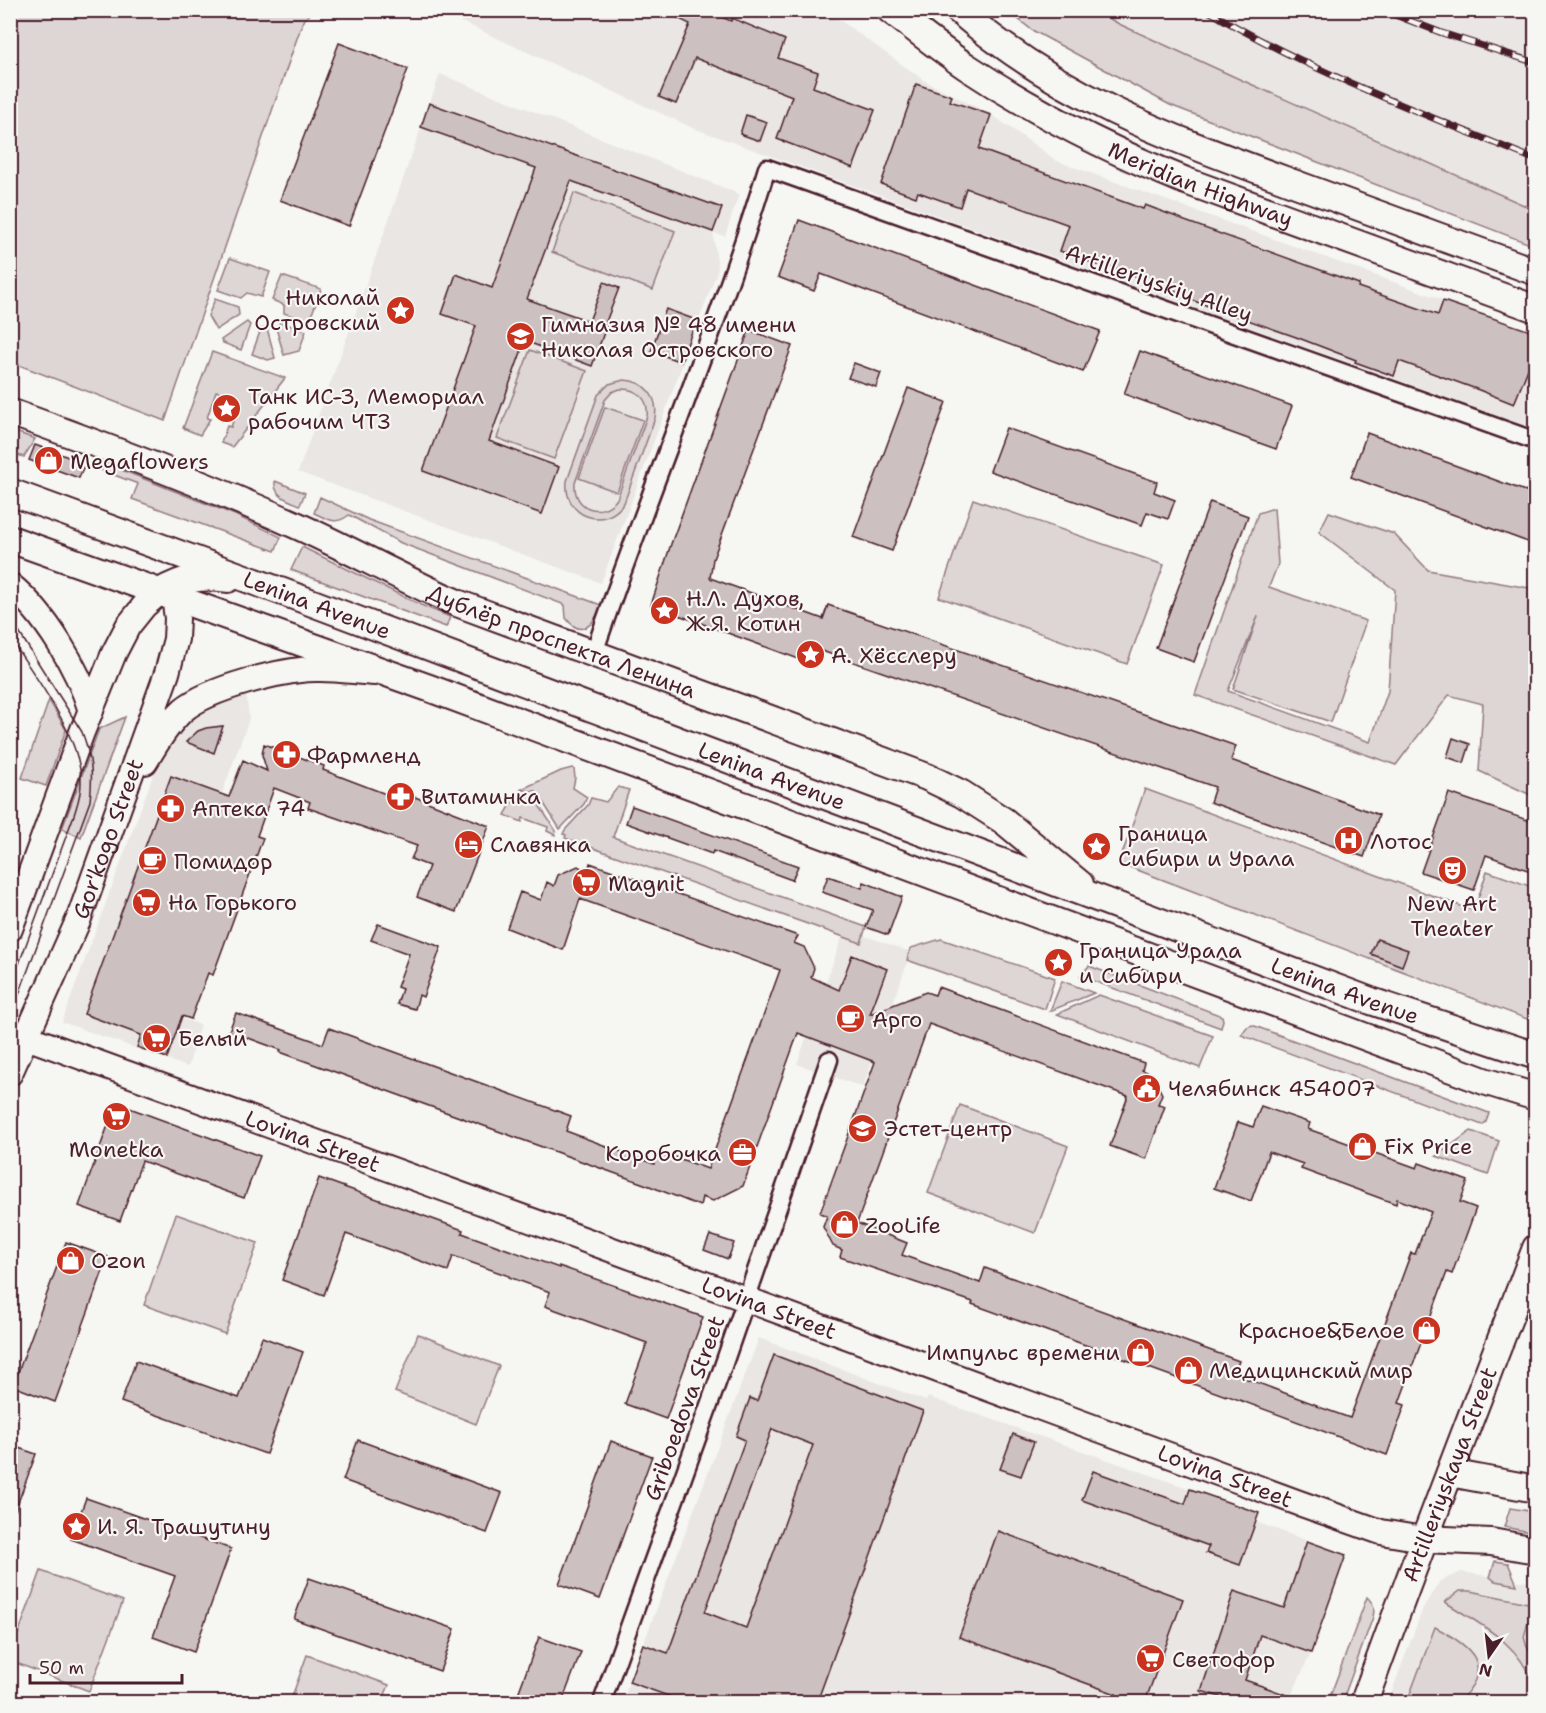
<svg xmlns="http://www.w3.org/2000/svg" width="1546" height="1713" font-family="'Shantell Sans',sans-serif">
<rect width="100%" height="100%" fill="#f6f6f2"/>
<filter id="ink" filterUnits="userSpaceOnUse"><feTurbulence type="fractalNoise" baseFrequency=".0167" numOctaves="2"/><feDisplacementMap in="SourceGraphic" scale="12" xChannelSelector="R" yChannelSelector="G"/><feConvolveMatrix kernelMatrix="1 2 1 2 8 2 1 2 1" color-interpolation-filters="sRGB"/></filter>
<g filter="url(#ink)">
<g fill="#e9e6e3">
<polygon points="438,11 827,11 925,81 992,115 1057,161 1535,333 1535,429 693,128"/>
<polygon points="1096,11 1535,11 1535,210 1237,78 1119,24"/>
<polygon points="440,74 739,194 725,236 713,233 718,269 601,583 298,472 362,296"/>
<polygon points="246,693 249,719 145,1005 200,1025 188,1067 62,1022 155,770 165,751 184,725 195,715 212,705"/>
<polygon points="845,929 911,952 863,1087 797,1064"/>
<polygon points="759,1338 926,1401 928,1397 1259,1513 1256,1522 1346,1555 1311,1653 1288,1702 623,1702 629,1682"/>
<polygon points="1461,1572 1535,1583 1535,1702 1388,1702 1423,1608 1440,1581"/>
</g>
<g fill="#ddd6d5" stroke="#947a80" stroke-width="1.5" fill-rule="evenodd">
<polygon points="10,11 313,11 303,21 165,421 11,362"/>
<polygon points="1008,11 1096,11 1119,24 1237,78 1535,210 1535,246 1170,105 1032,30"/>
<polygon points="574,193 675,231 653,290 552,252"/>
<polygon points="230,258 270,272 261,297 247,293 241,298 218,290"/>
<polygon points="282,276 321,289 309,322 284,313 284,305 272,300"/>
<polygon points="215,299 238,307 239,315 216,330 208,316"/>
<polygon points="247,322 250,325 241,350 223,343 221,340"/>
<polygon points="280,322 306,331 299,351 284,355 276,328"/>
<polygon points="267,328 275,358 268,360 252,354 261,329"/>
<polygon points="530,350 587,371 554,459 497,438"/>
<polygon points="212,352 285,378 232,447 221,443 227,426 231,427 240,400 216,391 207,418 210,419 200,435 183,428"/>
<path d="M624,380C645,381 659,397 655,418L624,503C604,532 563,516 567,481L598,395L609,384ZM620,389C637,388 649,399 647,416L617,499C601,519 573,509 575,483L605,400L612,392Z"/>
<polygon points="605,407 643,420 617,492 579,478"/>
<polygon points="10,430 35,439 24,457 11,453"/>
<polygon points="104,463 235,515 281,537 275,551 132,499 138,484 101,470"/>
<path d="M275,481L305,493L300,505C288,500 273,496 275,481Z"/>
<path d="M320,497L369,520L601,605C595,623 582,640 566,618L565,605L401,543L349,515C335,526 328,519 314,513Z"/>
<polygon points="973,499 1164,565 1127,664 939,597"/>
<polygon points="1274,508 1278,564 1269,587 1366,621 1331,722 1233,689 1258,616 1228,691 1370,742 1388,691 1395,590 1319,532 1329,512 1394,534 1428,570 1535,589 1535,797 1479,771 1483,704 1449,695 1396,765 1195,695 1258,513"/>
<polygon points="302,547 421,605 450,617 446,627 291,570"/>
<polygon points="49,700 66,730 46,786 22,778"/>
<polygon points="125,717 81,837 62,829 99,729"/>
<polygon points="572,768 574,769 575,778 573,788 587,797 584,804 560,829 536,791 520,790 561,771"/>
<polygon points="618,787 629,790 613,837 866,927 861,943 565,838 566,835 563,834 565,830 588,805 591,798 606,802"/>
<polygon points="1145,789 1474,911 1487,871 1535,888 1535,1022 1119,863"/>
<polygon points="517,794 533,796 556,831 555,835 547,831 548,827 523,818 522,822 505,815"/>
<polygon points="941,939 1055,978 1045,1009 907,960 911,948"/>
<polygon points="1089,966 1222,1016 1223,1020 1221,1028 1080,976"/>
<polygon points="1062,981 1094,993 1050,1011"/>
<polygon points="1099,995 1213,1036 1200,1068 1057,1014"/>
<polygon points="1252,1025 1489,1113 1486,1122 1482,1125 1241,1035 1247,1027"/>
<polygon points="960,1105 1068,1146 1035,1233 928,1193"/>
<polygon points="1471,1131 1499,1141 1488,1175 1436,1156"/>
<polygon points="176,1214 258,1243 225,1334 144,1305"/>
<polygon points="418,1334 499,1366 476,1424 395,1392"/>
<polygon points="1510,1508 1535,1512 1535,1533 1504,1527"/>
<polygon points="1495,1561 1508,1563 1517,1585 1495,1581 1490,1577"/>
<polygon points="41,1571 123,1601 89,1691 11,1661 11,1654"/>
<path d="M1460,1591H1470L1533,1604L1524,1637L1526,1644L1535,1661V1688C1519,1642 1484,1627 1445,1602Z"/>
<path d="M1367,1597C1374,1604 1375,1607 1373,1617L1342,1702H1328Z"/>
<path d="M1435,1627C1471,1646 1497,1666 1458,1702H1407Z"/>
<polygon points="307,1655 389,1685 382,1702 290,1702"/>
</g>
<g fill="#ccc1c0" stroke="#4a1f2b" stroke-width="1.5" fill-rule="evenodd">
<polygon points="661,10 705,10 731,21 732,18 785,40 778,58 818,72 813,87 875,110 853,168 777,139 792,96 695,58 676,104 659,97 690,24"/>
<polygon points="339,43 408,69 349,226 280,200"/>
<polygon points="916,84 952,96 950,101 991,115 979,149 1143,209 1145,205 1182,219 1182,220 1359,284 1358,287 1438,315 1443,301 1536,333 1536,349 1514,404 1479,390 1399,361 1394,376 1355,362 1356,360 1296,337 1177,295 1178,292 1099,262 1098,265 1060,251 1069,225 966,188 960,207 918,192 916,197 881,184"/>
<polygon points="429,103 722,208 713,232 571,181 527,299 589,321 604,282 619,288 604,327 606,327 592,366 525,341 489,441 559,467 542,514 423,471 476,326 442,314 456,274 492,288 536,168 421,127"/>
<polygon points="746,115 767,122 760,141 740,134"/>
<polygon points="799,220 1100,331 1083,372 821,274 814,291 778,277"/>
<polygon points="666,309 696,320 681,362 651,351"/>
<polygon points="749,330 792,346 713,559 710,578 823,619 828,605 1236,746 1231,760 1379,815 1364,857 1210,802 1215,787 813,648 807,662 651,605 671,544"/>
<polygon points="1140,351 1292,406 1276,449 1124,394"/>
<polygon points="854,363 881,373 876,387 848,378"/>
<polygon points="908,388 946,402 892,551 853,537"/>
<polygon points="1006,428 1157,482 1154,492 1175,500 1168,519 1147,512 1142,525 990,471"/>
<polygon points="1367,433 1536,495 1536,545 1351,477"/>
<polygon points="35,445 85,463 79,478 29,460"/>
<polygon points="1210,502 1248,516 1194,662 1156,648"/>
<polygon points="223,726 214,753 186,742 198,731 206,728"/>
<polygon points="1453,738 1470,744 1464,763 1447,757"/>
<polygon points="264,744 324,766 323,770 412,804 415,797 489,826 456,912 417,897 429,866 411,859 417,846 308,808 310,802 274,788 257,836 263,838 213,975 208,973 191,1019 182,1016 167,1058 137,1047 141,1035 84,1014 171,776 229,797 243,760 267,771 262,755"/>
<polygon points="1449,793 1536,823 1536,873 1486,855 1474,890 1421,872"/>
<polygon points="632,806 798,866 792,880 713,851 712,854 626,823"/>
<polygon points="590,863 798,936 794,943 804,947 814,968 811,977 839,990 852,955 887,969 870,1014 926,992 935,995 938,987 1144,1063 1142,1070 1152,1074 1162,1094 1158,1104 1165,1106 1146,1159 1110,1146 1128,1096 929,1024 857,1223 907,1243 902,1255 980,1283 985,1268 1239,1361 1234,1374 1317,1405 1316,1406 1350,1418 1411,1253 1415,1254 1431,1212 1397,1199 1396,1204 1301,1169 1303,1164 1269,1152 1251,1201 1214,1188 1238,1122 1253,1127 1261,1106 1310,1123 1308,1129 1417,1168 1419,1163 1468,1181 1460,1202 1476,1208 1452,1274 1447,1272 1399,1403 1405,1405 1387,1455 1226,1395 1226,1396 972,1304 973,1302 840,1257 842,1250 833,1246 823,1227 827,1216 820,1213 875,1062 798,1033 743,1186 713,1201 702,1197 700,1206 647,1185 280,1052 281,1050 229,1031 236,1013 323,1044 329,1028 571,1116 566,1131 654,1164 659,1151 708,1169 780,970 580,899 563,950 507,928 520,892 541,900 547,882 554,886 558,875 578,866 588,872"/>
<polygon points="828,876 862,888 864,882 902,897 888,935 866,927 873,910 822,892"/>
<polygon points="378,924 441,947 423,997 419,995 415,1009 397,1004 402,989 397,987 409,954 371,940"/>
<polygon points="1377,939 1408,950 1402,966 1371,954"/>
<polygon points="116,1103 260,1156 244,1198 142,1161 120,1221 79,1206"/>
<polygon points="319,1178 463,1230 462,1233 559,1268 559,1266 703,1317 666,1419 625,1404 647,1343 545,1306 550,1292 509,1277 509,1276 453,1256 448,1271 346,1234 324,1295 282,1280"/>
<polygon points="710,1235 734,1243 728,1259 704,1250"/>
<polygon points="66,1242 108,1257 55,1402 13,1386"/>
<polygon points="262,1337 303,1352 266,1454 121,1402 136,1361 239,1398"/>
<path d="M774,1355L923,1411L817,1702H685L629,1682L643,1644L668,1653L745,1440L736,1436L750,1398L757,1401ZM772,1429L813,1445L746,1628L705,1612Z"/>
<polygon points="1013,1434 1034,1442 1021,1476 1000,1469"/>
<polygon points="358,1440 502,1493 487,1533 343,1480"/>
<polygon points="611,1441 652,1456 600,1599 559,1584"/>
<polygon points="10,1445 36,1454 12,1519 10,1518"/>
<polygon points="1093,1471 1185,1504 1190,1489 1259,1513 1240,1565 1206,1553 1209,1546 1082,1500"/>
<polygon points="86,1498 231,1549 194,1652 153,1637 175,1576 71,1539"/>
<polygon points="998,1531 1183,1599 1145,1702 1113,1702 1116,1694 959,1637"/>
<polygon points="1307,1541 1346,1555 1311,1653 1260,1635 1245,1680 1301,1700 1301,1702 1236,1702 1201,1691 1234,1591 1284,1608"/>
<polygon points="309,1578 455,1629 440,1671 294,1619"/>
<polygon points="539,1637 581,1652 562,1702 515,1702"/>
</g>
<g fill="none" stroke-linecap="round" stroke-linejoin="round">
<defs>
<g id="street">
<path d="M594,653C649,490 717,332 767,168L1536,441"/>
<polyline points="602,1702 721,1372 829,1060"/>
</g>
<g id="secondary">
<path d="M10,585C45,613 78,668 91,711"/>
<path d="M145,762C156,744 167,725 183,710C209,688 281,670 315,669C335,668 356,672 375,673"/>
<polyline points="10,929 82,732 114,653 128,626 144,606 160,592"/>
<path id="s1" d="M10,1031L599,1245L1299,1503L1381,1532L1423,1539"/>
<path id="s2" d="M10,1073L78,921L167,673L176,639L177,618L174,597"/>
</g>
<g id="primary">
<path id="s3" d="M890,10C916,29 941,50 967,67C1036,113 1109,150 1186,181L1536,309"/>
<path d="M958,10C1061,99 1171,138 1296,184C1376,214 1456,243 1536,272"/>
<path id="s4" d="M10,412C107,447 203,483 298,526C351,550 403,579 457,603L927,777L962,794L1004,821L1080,884"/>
<path id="s5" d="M10,492L302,599L1371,1001L1536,1056"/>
<polyline points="10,539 429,688 1484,1081 1536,1097"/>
<path d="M160,592C184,578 201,575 228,579"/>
<polyline points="1450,1473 1536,1489"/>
<polyline points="1423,1539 1491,1542 1536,1550"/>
<path id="s6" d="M1364,1702C1419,1550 1478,1399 1536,1248"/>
</g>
</defs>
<use href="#street" stroke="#4a1f2b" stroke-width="21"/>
<use href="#secondary" stroke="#4a1f2b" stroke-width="28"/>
<use href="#primary" stroke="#4a1f2b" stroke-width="30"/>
<use href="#street" stroke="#f6f6f2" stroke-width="16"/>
<use href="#secondary" stroke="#f6f6f2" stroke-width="24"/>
<use href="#primary" stroke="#f6f6f2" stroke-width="26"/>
<g stroke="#4a1f2b" stroke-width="1.5">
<path d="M10,618L82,732C92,758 93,774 90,801L10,1019"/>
<path d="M10,638C35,677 82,737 81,783C81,795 77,805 74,815L10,988"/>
</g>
<defs>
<g id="rail">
<path d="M1207,10C1310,72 1425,114 1536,160"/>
<polyline points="1382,10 1442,33 1536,63"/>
</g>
</defs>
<use href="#rail" stroke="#4a1f2b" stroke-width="7"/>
<use href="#rail" stroke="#f6f6f2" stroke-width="4.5" stroke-dasharray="14" stroke-linecap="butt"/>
</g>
</g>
<defs>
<symbol id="sight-disc" viewBox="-11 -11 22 22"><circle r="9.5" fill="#c8321e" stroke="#f6f6f2"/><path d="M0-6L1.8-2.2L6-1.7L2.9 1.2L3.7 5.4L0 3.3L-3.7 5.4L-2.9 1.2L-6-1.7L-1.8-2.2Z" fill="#fff"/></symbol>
<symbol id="school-disc" viewBox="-11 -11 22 22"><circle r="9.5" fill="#c8321e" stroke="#f6f6f2"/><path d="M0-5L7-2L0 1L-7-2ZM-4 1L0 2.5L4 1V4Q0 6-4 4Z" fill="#fff"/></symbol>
<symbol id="shop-disc" viewBox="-11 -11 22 22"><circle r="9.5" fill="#c8321e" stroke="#f6f6f2"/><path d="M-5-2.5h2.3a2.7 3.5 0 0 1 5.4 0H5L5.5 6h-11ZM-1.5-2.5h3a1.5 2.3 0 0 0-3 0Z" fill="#fff"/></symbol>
<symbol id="pharmacy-disc" viewBox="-11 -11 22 22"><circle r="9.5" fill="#c8321e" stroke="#f6f6f2"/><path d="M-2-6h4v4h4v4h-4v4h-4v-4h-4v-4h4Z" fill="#fff"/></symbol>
<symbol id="hospital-disc" viewBox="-11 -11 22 22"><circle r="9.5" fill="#c8321e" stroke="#f6f6f2"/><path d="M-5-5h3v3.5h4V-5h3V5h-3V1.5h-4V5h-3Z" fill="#fff"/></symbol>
<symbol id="hotel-disc" viewBox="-11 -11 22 22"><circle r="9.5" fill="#c8321e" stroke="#f6f6f2"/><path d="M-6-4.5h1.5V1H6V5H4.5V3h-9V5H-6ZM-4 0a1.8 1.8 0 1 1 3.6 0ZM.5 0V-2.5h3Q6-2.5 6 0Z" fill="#fff"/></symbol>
<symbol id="cafe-disc" viewBox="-11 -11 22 22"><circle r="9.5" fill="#c8321e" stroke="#f6f6f2"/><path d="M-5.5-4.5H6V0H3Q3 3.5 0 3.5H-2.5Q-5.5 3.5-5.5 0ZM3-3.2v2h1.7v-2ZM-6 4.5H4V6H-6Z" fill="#fff"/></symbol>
<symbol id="theatre-disc" viewBox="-11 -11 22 22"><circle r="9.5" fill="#c8321e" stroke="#f6f6f2"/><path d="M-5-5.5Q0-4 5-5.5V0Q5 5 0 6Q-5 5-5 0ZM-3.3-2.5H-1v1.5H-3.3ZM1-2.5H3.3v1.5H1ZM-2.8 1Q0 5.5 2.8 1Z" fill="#fff"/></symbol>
<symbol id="supermarket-disc" viewBox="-11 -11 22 22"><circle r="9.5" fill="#c8321e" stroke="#f6f6f2"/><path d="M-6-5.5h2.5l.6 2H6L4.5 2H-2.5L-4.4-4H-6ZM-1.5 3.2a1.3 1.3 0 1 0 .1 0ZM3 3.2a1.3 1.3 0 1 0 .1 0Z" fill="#fff"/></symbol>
<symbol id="civic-disc" viewBox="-11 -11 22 22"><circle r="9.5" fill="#c8321e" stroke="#f6f6f2"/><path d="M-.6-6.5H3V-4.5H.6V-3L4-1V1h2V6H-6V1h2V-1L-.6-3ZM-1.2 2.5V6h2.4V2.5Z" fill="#fff"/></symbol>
<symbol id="office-disc" viewBox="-11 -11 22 22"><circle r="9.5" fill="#c8321e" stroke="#f6f6f2"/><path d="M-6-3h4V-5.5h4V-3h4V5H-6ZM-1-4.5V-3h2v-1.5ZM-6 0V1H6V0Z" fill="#fff"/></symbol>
</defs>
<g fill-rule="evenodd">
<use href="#sight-disc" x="384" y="294" width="33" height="33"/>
<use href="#school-disc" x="504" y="320" width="33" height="33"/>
<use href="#sight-disc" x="210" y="392" width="33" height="33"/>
<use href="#shop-disc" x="32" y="444" width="33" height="33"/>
<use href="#sight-disc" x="648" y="594" width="33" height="33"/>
<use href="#sight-disc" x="794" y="638" width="33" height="33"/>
<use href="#pharmacy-disc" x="270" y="738" width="33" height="33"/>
<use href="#pharmacy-disc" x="384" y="780" width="33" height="33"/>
<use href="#pharmacy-disc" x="154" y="792" width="33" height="33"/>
<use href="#hospital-disc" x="1332" y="824" width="33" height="33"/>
<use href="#hotel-disc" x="452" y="828" width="33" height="33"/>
<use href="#sight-disc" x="1080" y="830" width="33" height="33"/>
<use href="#cafe-disc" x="136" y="844" width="33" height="33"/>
<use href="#theatre-disc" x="1436" y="854" width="33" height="33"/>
<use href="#supermarket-disc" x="570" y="866" width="33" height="33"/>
<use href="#supermarket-disc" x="130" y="886" width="33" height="33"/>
<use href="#sight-disc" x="1042" y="946" width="33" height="33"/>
<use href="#cafe-disc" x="834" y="1002" width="33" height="33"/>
<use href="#supermarket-disc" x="140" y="1022" width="33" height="33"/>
<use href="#civic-disc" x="1130" y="1072" width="33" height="33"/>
<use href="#supermarket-disc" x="100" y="1100" width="33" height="33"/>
<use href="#school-disc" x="846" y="1112" width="33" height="33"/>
<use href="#shop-disc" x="1346" y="1130" width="33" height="33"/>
<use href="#office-disc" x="726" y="1136" width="33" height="33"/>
<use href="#shop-disc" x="828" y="1208" width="33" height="33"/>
<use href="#shop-disc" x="54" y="1244" width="33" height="33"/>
<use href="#shop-disc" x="1410" y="1314" width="33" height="33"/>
<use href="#shop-disc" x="1124" y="1336" width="33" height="33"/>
<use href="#shop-disc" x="1172" y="1354" width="33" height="33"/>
<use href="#sight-disc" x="60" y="1510" width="33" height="33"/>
<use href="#supermarket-disc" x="1134" y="1642" width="33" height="33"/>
</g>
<g text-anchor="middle" stroke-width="4.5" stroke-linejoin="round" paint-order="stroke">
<g font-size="22" fill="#4a1f2b" stroke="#f6f6f2">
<text dy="8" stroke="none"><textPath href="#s3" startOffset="358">Meridian Highway</textPath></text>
<text transform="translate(1159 283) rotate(19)" y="8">Artilleriyskiy Alley</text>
<text dy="8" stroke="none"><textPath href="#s5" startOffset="327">Lenina Avenue</textPath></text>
<text dy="8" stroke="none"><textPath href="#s4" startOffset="598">Дублёр проспекта Ленина</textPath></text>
<text dy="8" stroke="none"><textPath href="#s5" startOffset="813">Lenina Avenue</textPath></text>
<text dy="8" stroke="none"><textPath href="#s2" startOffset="254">Gor'kogo Street</textPath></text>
<text dy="8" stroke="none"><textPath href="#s5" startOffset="1425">Lenina Avenue</textPath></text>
<text dy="8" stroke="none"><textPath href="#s1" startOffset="322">Lovina Street</textPath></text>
<text dy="8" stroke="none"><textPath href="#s1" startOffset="808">Lovina Street</textPath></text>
<text transform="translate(684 1408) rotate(-70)" y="8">Griboedova Street</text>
<text dy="8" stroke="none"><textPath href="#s6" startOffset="243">Artilleriyskaya Street</textPath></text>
<text dy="8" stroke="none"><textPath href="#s1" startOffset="1294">Lovina Street</textPath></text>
</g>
<g font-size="22" fill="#4a1f2b" stroke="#f6f6f2" text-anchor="start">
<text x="380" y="305" text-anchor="end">Николай<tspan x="380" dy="25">Островский</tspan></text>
<text x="541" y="332">Гимназия № 48 имени<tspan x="541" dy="25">Николая Островского</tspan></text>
<text x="248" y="404">Танк ИС-3, Мемориал<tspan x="248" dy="25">рабочим ЧТЗ</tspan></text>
<text x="70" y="469">Megaflowers</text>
<text x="686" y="606">Н.Л. Духов,<tspan x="686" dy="25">Ж.Я. Котин</tspan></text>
<text x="831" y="663">А. Хёсслеру</text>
<text x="307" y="763">Фармленд</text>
<text x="421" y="804">Витаминка</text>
<text x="192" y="816">Аптека 74</text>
<text x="1118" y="841">Граница<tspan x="1118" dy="25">Сибири и Урала</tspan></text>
<text x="1370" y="849">Лотос</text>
<text x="490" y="852">Славянка</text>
<text x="174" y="869">Помидор</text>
<text x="608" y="891">Magnit</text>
<text x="168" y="910">На Горького</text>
<text x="1452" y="911" text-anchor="middle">New Art<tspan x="1452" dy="25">Theater</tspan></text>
<text x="1079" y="958">Граница Урала<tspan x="1079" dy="25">и Сибири</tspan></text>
<text x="872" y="1027">Арго</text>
<text x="178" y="1046">Белый</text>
<text x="1168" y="1096">Челябинск 454007</text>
<text x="884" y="1136">Эстет-центр</text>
<text x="1384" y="1154">Fix Price</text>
<text x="116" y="1157" text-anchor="middle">Monetka</text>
<text x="721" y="1161" text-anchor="end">Коробочка</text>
<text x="865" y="1233">ZooLife</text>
<text x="91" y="1268">Ozon</text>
<text x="1405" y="1338" text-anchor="end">Красное&amp;Белое</text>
<text x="1120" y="1360" text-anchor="end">Импульс времени</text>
<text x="1209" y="1378">Медицинский мир</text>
<text x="97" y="1534">И. Я. Трашутину</text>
<text x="1172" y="1667">Светофор</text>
</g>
</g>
<rect width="1546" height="1713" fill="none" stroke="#f6f6f2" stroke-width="36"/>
<rect x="18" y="18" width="1510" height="1677" fill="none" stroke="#4a1f2b" stroke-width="2" filter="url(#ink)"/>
<g transform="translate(1489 1656) rotate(194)" stroke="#f6f6f2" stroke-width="4.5" paint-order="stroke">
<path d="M0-4.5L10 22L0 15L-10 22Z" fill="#4a1f2b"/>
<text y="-9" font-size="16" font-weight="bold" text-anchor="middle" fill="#4a1f2b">N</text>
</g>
<path d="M30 1674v9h152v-9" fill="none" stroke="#4a1f2b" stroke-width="3"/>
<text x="39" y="1674" font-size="18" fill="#4a1f2b" stroke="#f6f6f2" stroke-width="4.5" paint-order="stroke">50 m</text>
</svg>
